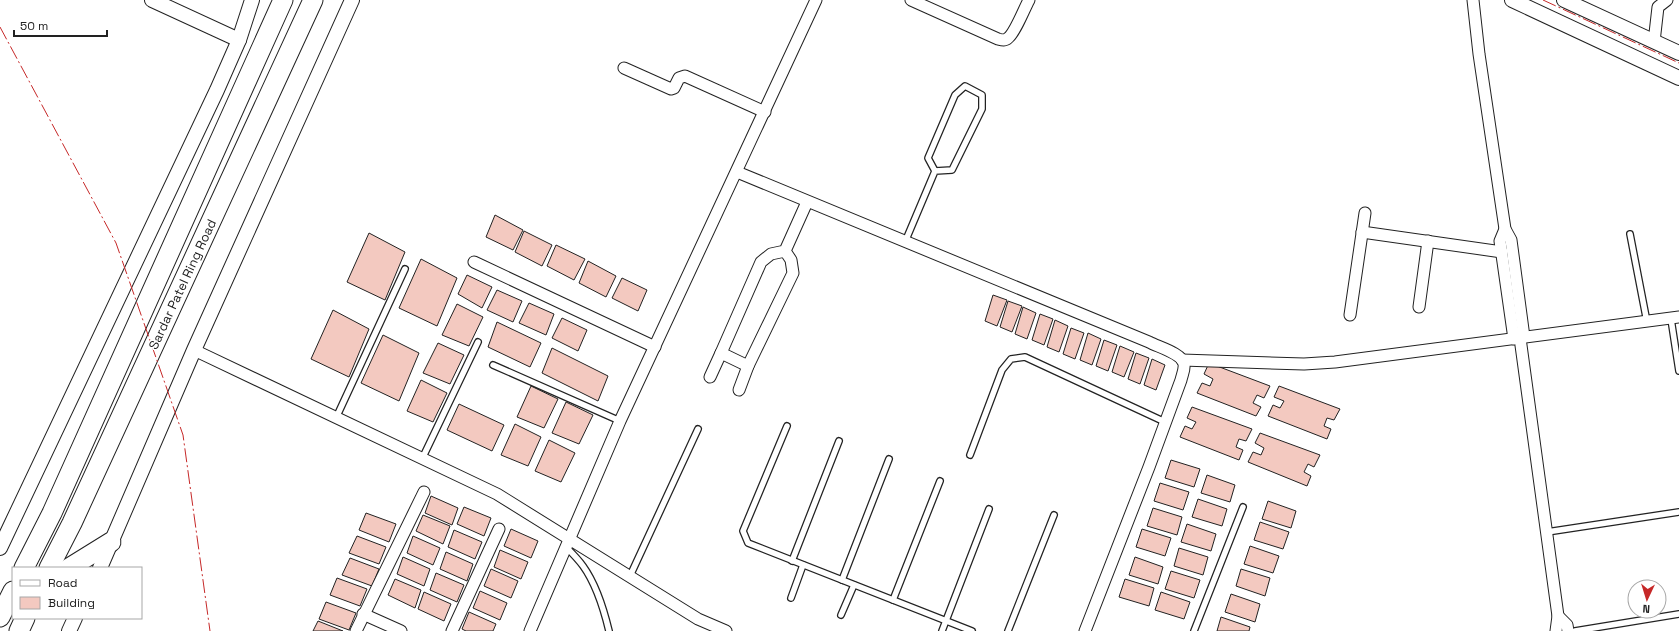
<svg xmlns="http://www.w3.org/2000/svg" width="1679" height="631" font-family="'Space Grotesk',sans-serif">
<rect width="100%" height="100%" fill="#fff"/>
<g fill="#f3c9c0" stroke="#222">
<polygon points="495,215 523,230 513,250 486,237"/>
<polygon points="524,231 552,245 542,266 515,252"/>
<polygon points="369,233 405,252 385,300 347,282"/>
<polygon points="556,245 585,259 574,280 547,266"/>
<polygon points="421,259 457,278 437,326 399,308"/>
<polygon points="588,261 616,276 606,297 579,283"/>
<polygon points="467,275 492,287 482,308 458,294"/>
<polygon points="622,278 647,290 638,311 612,298"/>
<polygon points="497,290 522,301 513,322 487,310"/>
<polygon points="993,295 1007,300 997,326 985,321"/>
<polygon points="1008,301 1022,306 1012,332 1000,327"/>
<polygon points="529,303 554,314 546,335 519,323"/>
<polygon points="457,304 483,317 469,346 442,335"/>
<polygon points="1023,307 1036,313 1027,339 1015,334"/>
<polygon points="333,310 369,329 349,377 311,359"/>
<polygon points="1040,314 1053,319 1044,345 1032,340"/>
<polygon points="562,318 587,330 578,351 552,338"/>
<polygon points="1055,320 1068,326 1059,352 1047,347"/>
<polygon points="497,322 541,343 530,367 488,347"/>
<polygon points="1071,328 1084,333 1075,359 1063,354"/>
<polygon points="1088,333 1101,339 1092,365 1080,360"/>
<polygon points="383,335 419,353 399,401 361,383"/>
<polygon points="1104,340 1117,345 1108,371 1096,366"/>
<polygon points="438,343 464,355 450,384 423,373"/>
<polygon points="1120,346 1134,352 1124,377 1112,372"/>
<polygon points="552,348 608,376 598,401 542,373"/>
<polygon points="1136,353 1149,358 1140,384 1128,379"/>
<polygon points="1152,359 1165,365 1156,390 1144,385"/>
<polygon points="1209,363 1270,386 1264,398 1257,395 1253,403 1261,407 1256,416 1197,393 1202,383 1210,386 1213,379 1204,374"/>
<polygon points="421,380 447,393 433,422 407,411"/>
<polygon points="531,386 558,399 544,428 517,417"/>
<polygon points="1279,386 1340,409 1334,420 1327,418 1324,426 1331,429 1327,439 1268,416 1273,405 1280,408 1284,401 1274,397"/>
<polygon points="566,402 593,415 579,444 552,433"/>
<polygon points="459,404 504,425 492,451 447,430"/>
<polygon points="1192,407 1252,429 1246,441 1239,439 1236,447 1243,450 1239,460 1180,437 1185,426 1192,429 1196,422 1187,418"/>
<polygon points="515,424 541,437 528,466 501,455"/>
<polygon points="1260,433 1320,455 1314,467 1308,464 1304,472 1311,476 1307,486 1248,462 1253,452 1261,455 1264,448 1255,443"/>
<polygon points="549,440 575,453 561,482 535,471"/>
<polygon points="1171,460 1200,469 1194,487 1165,478"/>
<polygon points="1207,475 1235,485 1230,502 1201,493"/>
<polygon points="1160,483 1189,492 1183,510 1154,501"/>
<polygon points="431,496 458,508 452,525 425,513"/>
<polygon points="1198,499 1227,509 1222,526 1192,517"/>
<polygon points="1268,501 1296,511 1291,528 1262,519"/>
<polygon points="464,507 491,518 484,536 457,524"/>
<polygon points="1153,508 1182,517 1177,535 1147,526"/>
<polygon points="366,513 396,524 389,542 359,530"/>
<polygon points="423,515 450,526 443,544 416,531"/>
<polygon points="1260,522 1289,532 1283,549 1254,540"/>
<polygon points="1187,524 1216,534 1211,551 1181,542"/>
<polygon points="511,529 538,541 531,558 504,546"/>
<polygon points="1142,529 1171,538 1165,556 1136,547"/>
<polygon points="454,530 482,542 475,559 448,547"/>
<polygon points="357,536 386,547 379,564 349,553"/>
<polygon points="413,536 440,548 433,565 407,553"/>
<polygon points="1250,546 1279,556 1273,573 1244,564"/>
<polygon points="1179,548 1208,557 1203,575 1174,566"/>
<polygon points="500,550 528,562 521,579 494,567"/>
<polygon points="446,552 473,564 467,581 440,569"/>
<polygon points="403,557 430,569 424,586 397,574"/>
<polygon points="1135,557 1163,567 1158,584 1129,575"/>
<polygon points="350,558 379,569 372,586 342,575"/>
<polygon points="491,569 518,581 511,598 484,586"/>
<polygon points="1241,569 1270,578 1265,596 1236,586"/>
<polygon points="1171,571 1200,580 1194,598 1165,589"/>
<polygon points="436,573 464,585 457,602 430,590"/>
<polygon points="337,578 367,589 360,606 330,595"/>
<polygon points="395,579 421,590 415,608 388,595"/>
<polygon points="1125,579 1154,588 1149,606 1119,597"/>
<polygon points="480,591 507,603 500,620 473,608"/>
<polygon points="424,592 451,604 444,621 418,609"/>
<polygon points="1161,592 1190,602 1184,619 1155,610"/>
<polygon points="1231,594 1260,604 1255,622 1225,612"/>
<polygon points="326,602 356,613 349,630 319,619"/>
<polygon points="469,612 496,624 493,631 466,631 462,629"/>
<polygon points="1221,617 1250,627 1249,631 1217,631"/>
<polygon points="318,621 343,631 313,631"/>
</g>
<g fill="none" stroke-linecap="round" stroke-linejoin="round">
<defs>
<g id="service">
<polyline points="1630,234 1647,322"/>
<polyline points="905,242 935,171 952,170 982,109 982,95 965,86 955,95 928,158 935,171"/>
<polyline points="1671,319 1679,371"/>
<polyline points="493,365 620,421"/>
<polyline points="336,418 405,269"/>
<polyline points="787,426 743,531 748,543 972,631"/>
<polyline points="970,455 1002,370 1011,359 1025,357 1165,422"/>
<polyline points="422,459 478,342"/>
<polyline points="1547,532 1679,512"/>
<path d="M566,547C572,553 578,559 583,566C596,584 604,610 609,631"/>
<polyline points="792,561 839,441"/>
<polyline points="630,576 698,429"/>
<polyline points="842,580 889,459"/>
<polyline points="791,598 803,565"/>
<polyline points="893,600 940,481"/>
<polyline points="841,615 854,585"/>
<polyline points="942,631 989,509"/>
<polyline points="1008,631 1054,515"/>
<polyline points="1194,631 1243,507"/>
<polyline points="1575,631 1679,614"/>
</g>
<g id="minor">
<path d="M911,0L998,39C1002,40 1005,41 1008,38C1015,33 1024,9 1029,0"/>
<polyline points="1473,0 1479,54 1505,229 1511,240 1524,337"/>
<polyline points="1654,42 1658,7 1667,0"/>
<polyline points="624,68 671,89 674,88 679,78 685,76 765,112"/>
<path d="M737,172L1149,342C1158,347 1182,353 1184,364C1185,369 1182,375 1181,380L1149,467L1085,631"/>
<polyline points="1505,229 1500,241 1514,339"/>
<polyline points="1362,232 1502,252"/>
<polyline points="785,251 791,260 793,273 748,366 721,353 761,262 771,254 785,251 807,202"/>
<polyline points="474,262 655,347"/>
<polyline points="1419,307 1428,241"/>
<polyline points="1350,315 1365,213"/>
<polyline points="1520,338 1558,616 1556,631"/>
<polyline points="194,350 497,494 698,619 726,631"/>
<polyline points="1182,360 1304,364 1335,362 1679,317"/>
<polyline points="710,377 721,353"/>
<polyline points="739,390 748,366"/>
<polyline points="363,614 401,631"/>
<polyline points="1558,616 1567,625 1568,631"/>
<polyline points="356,631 424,492"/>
<polyline points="452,631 499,529"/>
<polyline points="530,631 620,421 816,0"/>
</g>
<g id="tertiary">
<polyline points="152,0 239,40"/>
<polyline points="1512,0 1679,78"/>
<polyline points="1564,0 1679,53"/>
<polyline points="0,548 217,90 239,40 252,0"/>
<polyline points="100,568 194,350 352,0"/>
<polyline points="69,631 75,618"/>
</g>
<g id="trunk">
<polyline points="24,568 52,513 283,0"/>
<polyline points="49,568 72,523 313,0"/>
<polyline points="69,568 111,542"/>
<polyline points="0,617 13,591"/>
<polyline points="19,631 25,618"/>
</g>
</defs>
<use href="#service" stroke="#222" stroke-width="8"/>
<use href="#minor" stroke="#222" stroke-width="13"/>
<use href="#tertiary" stroke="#222" stroke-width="16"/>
<use href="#trunk" stroke="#222" stroke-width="21"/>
<use href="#service" stroke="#fff" stroke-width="5.5"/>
<use href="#minor" stroke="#fff" stroke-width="11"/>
<use href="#tertiary" stroke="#fff" stroke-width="14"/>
<use href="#trunk" stroke="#fff" stroke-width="19"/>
<g stroke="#c62828" stroke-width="1" stroke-dasharray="14 3 2 3" stroke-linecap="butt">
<polyline points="1543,0 1679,63"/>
<polyline points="0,27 116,243 183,435 210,631"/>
</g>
</g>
<g text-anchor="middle" stroke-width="3" stroke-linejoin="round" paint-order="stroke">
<g font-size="13" fill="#222" stroke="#fff">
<text transform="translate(182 284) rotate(-65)" y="5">Sardar Patel Ring Road</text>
</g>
</g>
<rect x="12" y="567" width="130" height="52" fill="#ffffff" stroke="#a7a7a7"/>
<rect x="20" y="580" width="20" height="6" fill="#ffffff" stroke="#a7a7a7"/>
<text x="48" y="587" font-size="12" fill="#222222">Road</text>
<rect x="20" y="597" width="20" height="12" fill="#f3c9c0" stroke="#a7a7a7"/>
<text x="48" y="607" font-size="12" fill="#222222">Building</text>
<g transform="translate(1647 599) rotate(184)"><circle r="19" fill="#ffffff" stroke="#a7a7a7"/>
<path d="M0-3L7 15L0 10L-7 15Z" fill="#c62828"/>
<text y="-6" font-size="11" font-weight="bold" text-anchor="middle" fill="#222222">N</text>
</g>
<path d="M14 30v6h93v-6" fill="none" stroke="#222222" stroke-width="2"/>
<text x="20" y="30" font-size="12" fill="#222222" stroke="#ffffff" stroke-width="3" paint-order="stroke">50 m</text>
</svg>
